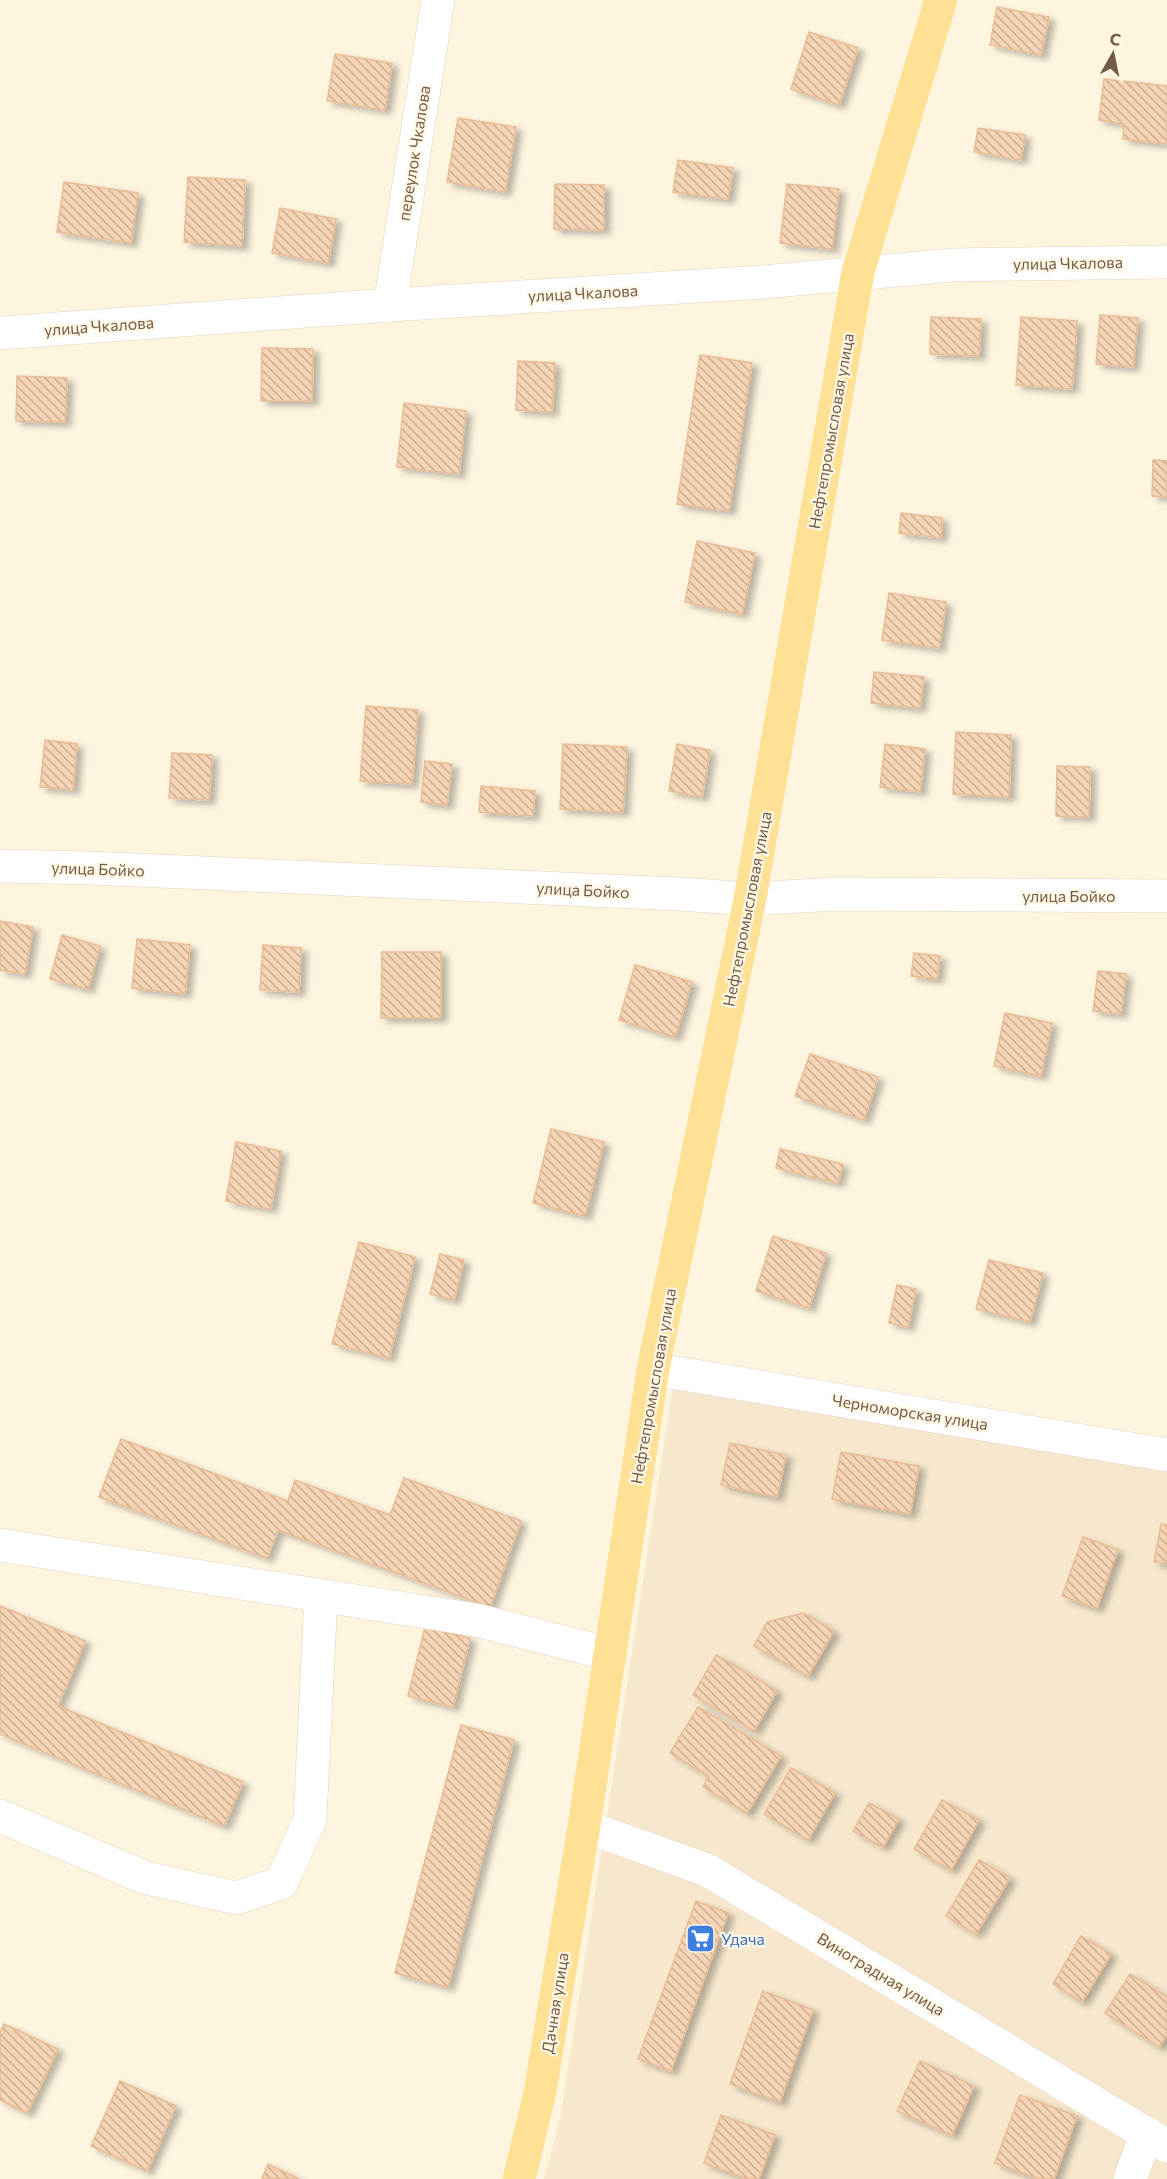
<svg xmlns="http://www.w3.org/2000/svg" width="1167" height="2179" font-family="Commissioner,sans-serif">
<defs>
<pattern id="building-back-hatch" width="6" height="6" patternUnits="userSpaceOnUse" patternTransform="scale(1.5)"><rect width="6" height="6" fill="#f5d4b5"/><path d="M-1 5l2 2M0 0l6 6M5-1l2 2" fill="none" stroke="#cbaf95"/></pattern>
<filter id="shadow"><feDropShadow dx="6" dy="4" stdDeviation="3" flood-color="#0004"/></filter>
</defs>
<rect width="100%" height="100%" fill="#fef5df"/>
<polygon fill="#f6e7cd" points="673,1387 1167,1463 1167,2179 544,2179 561,2115"/>
<g fill="url(#building-back-hatch)" stroke="#e9bc94" stroke-width="1.5" filter="url(#shadow)">
<polygon points="997,7 1049,17 1041,55 990,45"/>
<polygon points="809,32 858,48 839,105 791,89"/>
<polygon points="335,54 392,63 385,110 327,101"/>
<polygon points="1104,79 1167,86 1167,144 1123,139 1124,124 1099,120"/>
<polygon points="458,118 516,127 505,192 447,182"/>
<polygon points="978,128 1025,135 1021,160 974,152"/>
<polygon points="678,160 733,168 728,199 673,192"/>
<polygon points="188,177 245,180 242,246 184,242"/>
<polygon points="64,182 138,193 131,243 57,232"/>
<polygon points="555,184 604,185 604,230 554,229"/>
<polygon points="787,184 839,189 832,249 780,243"/>
<polygon points="280,208 336,219 328,263 272,253"/>
<polygon points="1100,315 1138,318 1133,367 1096,364"/>
<polygon points="931,317 981,319 979,356 930,354"/>
<polygon points="1021,317 1077,321 1072,389 1016,385"/>
<polygon points="262,348 313,349 312,401 261,401"/>
<polygon points="700,355 752,363 729,511 677,504"/>
<polygon points="518,361 555,363 552,412 516,410"/>
<polygon points="17,376 67,378 65,422 16,421"/>
<polygon points="404,403 466,411 459,474 397,467"/>
<polygon points="1153,460 1167,461 1167,497 1152,496"/>
<polygon points="901,513 942,518 941,538 899,533"/>
<polygon points="697,541 755,553 742,614 685,602"/>
<polygon points="889,593 946,602 939,648 882,640"/>
<polygon points="874,672 924,677 920,708 871,703"/>
<polygon points="366,706 418,710 412,784 360,781"/>
<polygon points="956,732 1011,735 1009,797 953,794"/>
<polygon points="45,740 77,744 73,790 40,787"/>
<polygon points="563,744 627,747 623,812 560,809"/>
<polygon points="677,744 710,750 702,797 669,791"/>
<polygon points="885,744 925,749 920,792 880,787"/>
<polygon points="172,753 212,755 209,800 169,798"/>
<polygon points="425,761 452,764 447,805 421,802"/>
<polygon points="1057,766 1090,767 1089,817 1056,816"/>
<polygon points="481,786 535,791 533,816 479,812"/>
<polygon points="0,921 33,927 25,974 0,970"/>
<polygon points="62,935 100,946 88,989 50,979"/>
<polygon points="137,939 190,945 185,994 132,988"/>
<polygon points="263,945 301,948 299,992 260,990"/>
<polygon points="382,952 441,952 441,1018 381,1018"/>
<polygon points="914,953 940,956 937,979 911,976"/>
<polygon points="635,965 692,982 675,1037 619,1020"/>
<polygon points="1098,971 1126,974 1121,1014 1093,1011"/>
<polygon points="1005,1013 1052,1023 1041,1076 994,1066"/>
<polygon points="810,1054 878,1077 864,1120 795,1096"/>
<polygon points="551,1129 604,1142 585,1216 533,1203"/>
<polygon points="236,1142 281,1151 271,1209 226,1201"/>
<polygon points="780,1149 843,1164 838,1183 776,1168"/>
<polygon points="773,1236 826,1253 809,1308 756,1291"/>
<polygon points="359,1242 415,1257 389,1358 332,1344"/>
<polygon points="440,1254 464,1260 454,1300 430,1294"/>
<polygon points="989,1260 1043,1273 1030,1322 976,1309"/>
<polygon points="897,1285 916,1289 908,1327 889,1323"/>
<polygon points="121,1439 288,1501 295,1480 390,1515 404,1478 521,1521 490,1607 278,1530 267,1558 99,1497"/>
<polygon points="730,1443 786,1455 777,1497 721,1485"/>
<polygon points="841,1452 919,1466 910,1514 832,1499"/>
<polygon points="1161,1524 1167,1525 1167,1564 1154,1562"/>
<polygon points="1083,1537 1118,1550 1097,1608 1062,1596"/>
<polygon points="0,1606 85,1641 58,1706 243,1782 224,1826 0,1734"/>
<polygon points="803,1613 834,1631 808,1676 754,1646 767,1622"/>
<polygon points="425,1627 470,1638 453,1707 408,1696"/>
<polygon points="716,1655 777,1691 754,1731 693,1695"/>
<polygon points="698,1707 781,1756 747,1813 703,1787 709,1776 670,1753"/>
<polygon points="461,1725 514,1740 448,1987 395,1973"/>
<polygon points="791,1768 835,1793 808,1840 764,1814"/>
<polygon points="942,1800 979,1820 951,1870 914,1849"/>
<polygon points="869,1803 899,1819 883,1847 853,1831"/>
<polygon points="979,1860 1010,1878 976,1934 946,1916"/>
<polygon points="696,1901 728,1913 671,2071 638,2059"/>
<polygon points="1081,1936 1111,1954 1082,2002 1053,1984"/>
<polygon points="1130,1974 1167,1997 1167,2035 1159,2047 1105,2013"/>
<polygon points="763,1991 813,2010 780,2102 730,2084"/>
<polygon points="4,2024 58,2049 27,2113 0,2100 0,2033"/>
<polygon points="920,2061 974,2086 952,2135 897,2111"/>
<polygon points="120,2081 176,2106 147,2171 91,2146"/>
<polygon points="1020,2095 1077,2116 1054,2179 1039,2179 995,2163"/>
<polygon points="721,2115 775,2135 759,2179 747,2179 704,2163"/>
<polygon points="268,2164 299,2179 262,2179"/>
</g>
<g fill="none" stroke-linecap="round" stroke-linejoin="round">
<defs>
<g id="minor">
<polyline points="390,305 438,0"/>
<polyline points="0,333 390,305 763,282 953,265 1167,262"/>
<polyline points="0,866 90,868 679,894 750,899 837,894 1167,896"/>
<polyline points="653,1369 1167,1455"/>
<polyline points="0,1545 476,1620 610,1654"/>
<polyline points="0,1816 146,1878 236,1898 281,1883 310,1820 321,1596"/>
<polyline points="584,1826 707,1870 1167,2146"/>
<polyline points="1130,2179 1147,2133"/>
</g>
<polyline id="major" points="519,2179 540,2092 584,1826 653,1369 750,899 858,272 941,0"/>
</defs>
<use href="#minor" stroke="#e2d1bb" stroke-width="34"/>
<use href="#major" stroke="#fff" stroke-width="34"/>
<use href="#minor" stroke="#fff" stroke-width="33"/>
<use href="#major" stroke="#ffe195" stroke-width="33"/>
</g>
<defs>
<symbol id="supermarket-square" viewBox="-11 -11 22 22"><rect x="-9" y="-9" width="18" height="18" rx="4" fill="#3f7fe0" stroke="#fff8e7"/><path d="M-6-5.5h2.5l.6 2H6L4.5 2H-2.5L-4.4-4H-6ZM-1.5 3.2a1.3 1.3 0 1 0 .1 0ZM3 3.2a1.3 1.3 0 1 0 .1 0Z" fill="#fff"/></symbol>
</defs>
<g fill-rule="evenodd">
<use href="#supermarket-square" x="684" y="1922" width="33" height="33"/>
</g>
<g text-anchor="middle" stroke-width="4.5" stroke-linejoin="round" paint-order="stroke">
<g font-size="16" fill="#765b45" stroke="#fff8e7">
<text transform="translate(414 153) rotate(-81)" y="6">переулок Чкалова</text>
<text transform="translate(1068 263) rotate(-1)" y="6">улица Чкалова</text>
<text transform="translate(583 293) rotate(-3)" y="6">улица Чкалова</text>
<text transform="translate(99 326) rotate(-4)" y="6">улица Чкалова</text>
<text transform="translate(831 431) rotate(-80)" y="6">Нефтепромысловая улица</text>
<text transform="translate(98 869) rotate(2)" y="6">улица Бойко</text>
<text transform="translate(583 890) rotate(3)" y="6">улица Бойко</text>
<text x="1069" y="902">улица Бойко</text>
<text transform="translate(747 909) rotate(-79)" y="6">Нефтепромысловая улица</text>
<text transform="translate(653 1386) rotate(-80)" y="6">Нефтепромысловая улица</text>
<text transform="translate(910 1412) rotate(9)" y="6">Черноморская улица</text>
<text transform="translate(881 1974) rotate(31)" y="6">Виноградная улица</text>
<text transform="translate(555 2003) rotate(-81)" y="6">Дачная улица</text>
</g>
<g font-size="16" fill="#366cbe" stroke="#fff8e7" text-anchor="start">
<text x="721" y="1945">Удача</text>
</g>
</g>
<g transform="translate(1113 54) rotate(9)" stroke="#fff8e7" stroke-width="4.5" paint-order="stroke">
<path d="M0-4.5L10 22L0 15L-10 22Z" fill="#765b45"/>
<text y="-9" font-size="16" font-weight="bold" text-anchor="middle" fill="#765b45">С</text>
</g>
</svg>
